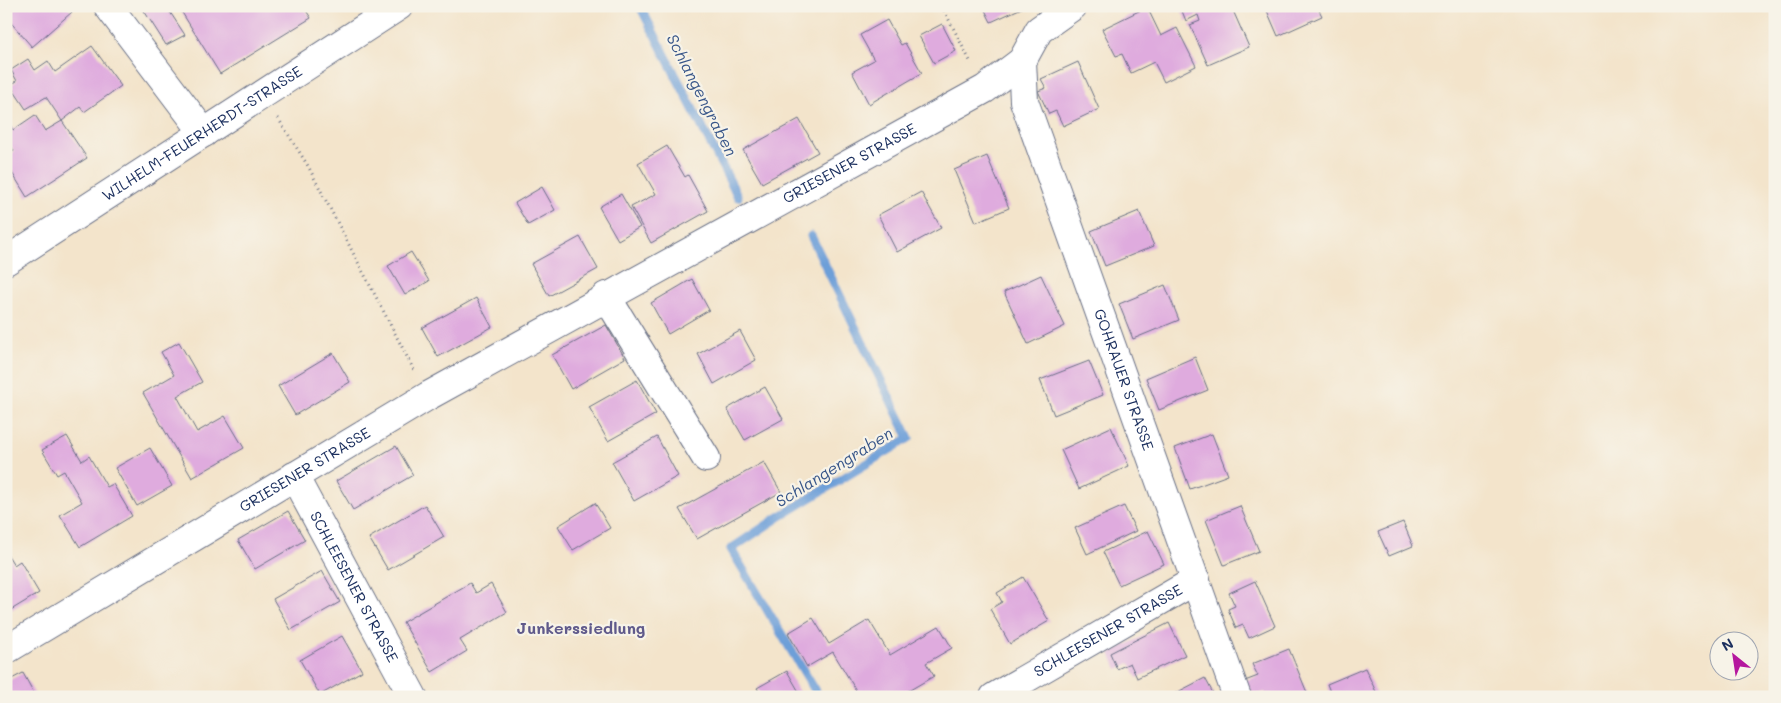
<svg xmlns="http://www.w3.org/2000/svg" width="1781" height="703" font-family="Mali,sans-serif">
<rect width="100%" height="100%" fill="#f7f3e8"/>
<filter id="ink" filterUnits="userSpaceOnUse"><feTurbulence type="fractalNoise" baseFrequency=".02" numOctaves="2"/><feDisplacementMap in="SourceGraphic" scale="10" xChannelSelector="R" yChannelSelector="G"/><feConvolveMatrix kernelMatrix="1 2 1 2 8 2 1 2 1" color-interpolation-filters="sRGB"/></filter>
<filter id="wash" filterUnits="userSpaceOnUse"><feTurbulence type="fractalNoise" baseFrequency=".0096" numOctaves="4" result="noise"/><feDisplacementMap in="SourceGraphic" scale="20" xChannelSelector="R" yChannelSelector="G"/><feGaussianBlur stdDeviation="1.12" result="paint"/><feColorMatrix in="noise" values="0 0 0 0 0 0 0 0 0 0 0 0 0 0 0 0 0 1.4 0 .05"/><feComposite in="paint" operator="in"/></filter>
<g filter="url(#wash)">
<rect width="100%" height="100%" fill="#f3e4cb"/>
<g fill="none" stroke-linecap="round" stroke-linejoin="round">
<g stroke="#6d9fd8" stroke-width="9">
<polyline points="640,6 738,197"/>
<polyline points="811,236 909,438 779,517 731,549 819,697"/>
</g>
</g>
<g id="blocks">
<g fill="#dfabde">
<polygon points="6,6 67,6 72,12 32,47 6,17"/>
<polygon points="141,6 166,6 185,35 166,45"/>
<polygon points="178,6 303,6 311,18 220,74"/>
<polygon points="983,6 1026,6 991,22"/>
<polygon points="1180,6 1231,6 1249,47 1208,65 1190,25 1200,21 1198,15 1186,21"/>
<polygon points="1265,6 1317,6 1322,16 1278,36"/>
<polygon points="1147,7 1161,36 1177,28 1196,66 1164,82 1154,62 1131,73 1122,54 1116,56 1102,29"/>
<polygon points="887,20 901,45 905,43 922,73 869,104 852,72 874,60 860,35"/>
<polygon points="942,24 956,51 934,63 919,36"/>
<polygon points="92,46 121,86 84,112 80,107 62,121 46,97 26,109 10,85 17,81 11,70 28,59 35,70 48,61 55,72"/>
<polygon points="1078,62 1099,109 1063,126 1056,111 1049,114 1038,91 1046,88 1041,79"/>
<polygon points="35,115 45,131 62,121 87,158 27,197 6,163 6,156 14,151 6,138 6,118 13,130"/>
<polygon points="799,119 818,152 762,183 743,150"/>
<polygon points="667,146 685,177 688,175 708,211 651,243 631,207 656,194 638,163"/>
<polygon points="987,156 1009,208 976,222 954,170"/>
<polygon points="542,187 555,210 528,225 515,203"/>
<polygon points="921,192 941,228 897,252 878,215"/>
<polygon points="621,194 640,227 618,240 599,207"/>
<polygon points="1139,211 1154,246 1105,266 1091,231"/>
<polygon points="580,237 598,269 549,296 531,264"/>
<polygon points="411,252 429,281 405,295 388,266"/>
<polygon points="1041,275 1065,326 1028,344 1004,292"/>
<polygon points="692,279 709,310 668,334 651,303"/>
<polygon points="1165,285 1179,320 1133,339 1119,304"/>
<polygon points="476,298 492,327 438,357 422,328"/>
<polygon points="606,325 625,358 571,389 552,355"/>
<polygon points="740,331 756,360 714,384 698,354"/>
<polygon points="179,342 202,382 177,396 197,432 225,416 244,448 192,478 143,393 174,375 161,352"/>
<polygon points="333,353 350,382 295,415 278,386"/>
<polygon points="1195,357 1208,390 1159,410 1146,378"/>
<polygon points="1089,361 1103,395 1054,415 1040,380"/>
<polygon points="637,380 656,414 608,441 589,407"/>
<polygon points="765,387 783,419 745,440 727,409"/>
<polygon points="1111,427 1129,466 1079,489 1061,450"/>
<polygon points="1212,434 1228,475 1190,489 1175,448"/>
<polygon points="67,436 82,461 89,456 107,487 113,484 132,516 80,547 60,515 82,502 64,471 57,475 42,450"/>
<polygon points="657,437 678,476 634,501 612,462"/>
<polygon points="396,446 413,475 353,510 336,481"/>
<polygon points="150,448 172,486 137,506 115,468"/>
<polygon points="764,462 781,492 697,539 679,509"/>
<polygon points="595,503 610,528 573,550 558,526"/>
<polygon points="425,505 444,537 388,570 369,538"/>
<polygon points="1124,506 1136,531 1087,554 1075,528"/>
<polygon points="1240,506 1259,551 1224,565 1206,520"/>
<polygon points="288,511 305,540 255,569 238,540"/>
<polygon points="1403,522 1413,546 1389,556 1378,532"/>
<polygon points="1148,531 1164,564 1119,585 1103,552"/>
<polygon points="6,552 14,565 20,561 39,593 6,613"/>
<polygon points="322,571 340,602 291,630 273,599"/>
<polygon points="1023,577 1049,621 1010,644 990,609 1002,602 997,593"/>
<polygon points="1255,581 1275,626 1249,638 1243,625 1236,628 1228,609 1235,606 1229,593"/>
<polygon points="470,583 476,593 491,584 507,612 460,640 467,651 432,672 403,622"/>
<polygon points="813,618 829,644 869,620 890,655 939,626 952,648 926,663 934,676 898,697 860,697 833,652 807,667 788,633"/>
<polygon points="1169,623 1185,655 1137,678 1130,663 1117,669 1110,653"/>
<polygon points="342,636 362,671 320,695 300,660"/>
<polygon points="1289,649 1308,695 1303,697 1267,697 1265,692 1252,697 1245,681 1258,676 1252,664"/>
<polygon points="1365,668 1377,694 1371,697 1332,697 1327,684"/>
<polygon points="787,671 802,697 759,697 761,695 757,688"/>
<polygon points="23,673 36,697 6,697 6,682"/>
<polygon points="1205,678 1215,697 1168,697"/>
<polygon points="722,692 725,697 714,697"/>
</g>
</g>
</g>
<g filter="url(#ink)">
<use href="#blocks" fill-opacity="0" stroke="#676e84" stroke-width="1"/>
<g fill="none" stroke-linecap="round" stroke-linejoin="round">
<defs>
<g id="street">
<polyline points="108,6 204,133"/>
<path id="s1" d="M1022,61L1024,101L1237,697"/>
<path id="s2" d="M6,261L399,6"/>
<polyline points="606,296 706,458"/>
<path id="s3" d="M294,476L413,697"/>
<path id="s4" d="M6,650L428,396L985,89L1022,61L1039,30L1073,6"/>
<path id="s5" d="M994,697L1196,580"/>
</g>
</defs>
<use href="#street" stroke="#676e84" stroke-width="30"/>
<g stroke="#676e84" stroke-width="3" stroke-dasharray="1 4" stroke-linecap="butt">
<polyline points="942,6 971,63"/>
<polyline points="278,118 308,166 415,372"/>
</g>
<use href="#street" stroke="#fff" stroke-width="28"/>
</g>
</g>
<g text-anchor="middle" stroke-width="4.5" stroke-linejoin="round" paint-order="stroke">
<g font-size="15" fill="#1b2f5e" stroke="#f7f3e8">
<text dy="5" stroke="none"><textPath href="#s2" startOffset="234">WILHELM-FEUERHERDT-STRASSE</textPath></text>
<text dy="5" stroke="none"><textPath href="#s4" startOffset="974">GRIESENER STRASSE</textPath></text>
<text dy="5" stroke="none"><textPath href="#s1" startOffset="336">GOHRAUER STRASSE</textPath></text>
<text dy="5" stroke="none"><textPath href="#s4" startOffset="349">GRIESENER STRASSE</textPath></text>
<text dy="5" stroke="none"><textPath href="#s3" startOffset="126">SCHLEESENER STRASSE</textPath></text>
<text dy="5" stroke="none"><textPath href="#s5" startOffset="132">SCHLEESENER STRASSE</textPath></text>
</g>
<g font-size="16" font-style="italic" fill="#385689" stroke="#f7f3e8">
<text transform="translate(702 95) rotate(63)" y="6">Schlangengraben</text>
<text transform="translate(834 467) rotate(-32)" y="6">Schlangengraben</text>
</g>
<g font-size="16" font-weight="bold" fill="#605a8b" stroke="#f7f3e8">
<text x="581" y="634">Junkerssiedlung</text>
</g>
</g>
<rect width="1781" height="703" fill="none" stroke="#f7f3e8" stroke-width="25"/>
<g transform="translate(1734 656) rotate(330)"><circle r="24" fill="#f7f3e8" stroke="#9fa5b1"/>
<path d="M0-4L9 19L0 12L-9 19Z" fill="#b5179e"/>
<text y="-8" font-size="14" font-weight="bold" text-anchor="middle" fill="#1b2f5e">N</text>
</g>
</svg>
